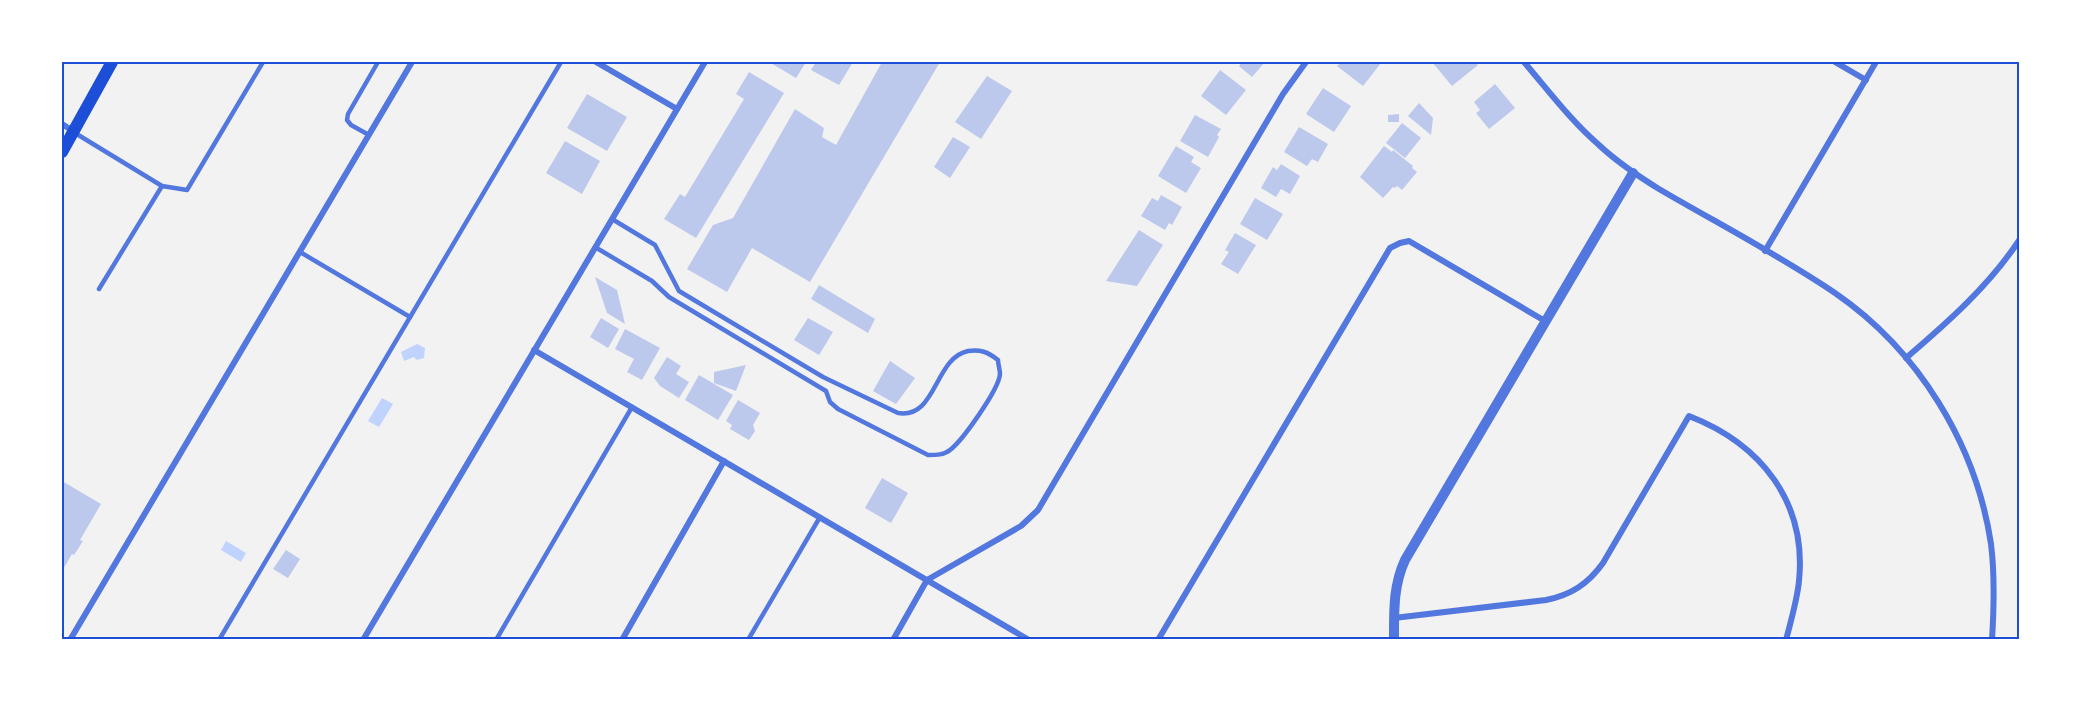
<svg xmlns="http://www.w3.org/2000/svg" width="2081" height="701" font-family="'Work Sans',sans-serif">
<rect width="100%" height="100%" fill="#f2f2f2"/>
<g fill="#bfd3fe">
<polygon points="417,344 425,348 424,358 417,360 414,357 404,361 401,352"/>
<polygon points="382,398 393,404 379,427 368,421"/>
<polygon points="226,541 246,553 241,562 221,550"/>
</g>
<g fill="#bdc9ec">
<polygon points="769,62 806,62 796,78"/>
<polygon points="816,62 853,62 839,85 811,70"/>
<polygon points="882,62 940,62 810,282 752,248 727,292 687,269 713,225 733,218 795,109 824,128 822,137 836,145"/>
<polygon points="1239,62 1265,62 1252,77 1239,66 1241,63"/>
<polygon points="1341,62 1379,62 1381,63 1363,86 1337,66"/>
<polygon points="1432,62 1474,62 1478,65 1452,86"/>
<polygon points="1220,70 1246,90 1226,115 1201,96"/>
<polygon points="749,72 784,93 696,238 664,219 680,194 685,197 744,99 736,94"/>
<polygon points="987,76 1012,91 981,139 955,122"/>
<polygon points="1495,84 1515,108 1489,129 1476,113 1480,110 1474,102"/>
<polygon points="1323,88 1351,106 1334,132 1306,114"/>
<polygon points="587,94 627,117 607,151 567,128"/>
<polygon points="1419,103 1433,118 1431,135 1408,116"/>
<polygon points="1399,114 1399,122 1388,122 1388,115"/>
<polygon points="1195,115 1221,129 1217,135 1219,137 1208,157 1180,141"/>
<polygon points="1402,123 1421,138 1405,158 1386,143"/>
<polygon points="1299,127 1328,144 1318,162 1312,159 1307,166 1284,152"/>
<polygon points="953,137 970,147 950,178 934,167"/>
<polygon points="565,141 600,161 582,194 546,173"/>
<polygon points="1176,146 1194,157 1191,162 1201,168 1186,193 1158,176"/>
<polygon points="1384,146 1392,152 1393,150 1413,166 1412,168 1417,172 1402,190 1397,186 1395,188 1393,187 1383,198 1360,177"/>
<polygon points="1281,164 1300,176 1290,194 1281,189 1276,197 1261,188 1273,167 1277,170"/>
<polygon points="1161,195 1182,207 1172,225 1169,223 1165,230 1141,216 1152,198 1158,201"/>
<polygon points="1255,198 1283,214 1267,240 1240,224"/>
<polygon points="1139,230 1163,245 1137,286 1106,281"/>
<polygon points="1235,233 1256,245 1238,274 1221,264 1229,252 1225,250"/>
<polygon points="595,277 617,290 625,324 607,313"/>
<polygon points="819,285 875,319 868,333 811,299"/>
<polygon points="601,318 619,329 608,348 590,337"/>
<polygon points="808,318 833,332 819,355 794,340"/>
<polygon points="625,329 660,348 642,380 627,372 634,359 615,349"/>
<polygon points="667,357 681,366 676,374 689,382 679,398 660,386 654,378"/>
<polygon points="890,361 915,378 896,404 873,391"/>
<polygon points="746,365 736,391 714,383 714,372"/>
<polygon points="699,375 733,395 718,420 685,400"/>
<polygon points="738,400 760,413 753,425 755,431 749,440 730,429 732,425 726,421"/>
<polygon points="882,478 908,493 891,523 865,508"/>
<polygon points="62,481 101,504 80,540 83,541 74,555 72,554 62,571 62,507 63,504 62,502"/>
<polygon points="286,550 300,559 288,578 273,569"/>
</g>
<g fill="none" stroke-linecap="round" stroke-linejoin="round">
<g stroke="#5277de" stroke-width="4.5">
<polyline points="75,133 162,186 187,190 263,62"/>
<polyline points="369,135 351,125 347,120 348,114 378,62"/>
<path d="M595,247L652,281L669,297L826,391L830,402L838,409L928,455C936,455 944,455 950,450C963,440 999,389 1000,374C1000,370 998,364 998,360C988,352 980,349 968,351C934,358 937,419 898,413L823,377L679,291L655,245L612,219"/>
<polyline points="300,252 410,317"/>
<polyline points="99,289 162,186"/>
<polyline points="219,640 561,62"/>
<polyline points="496,640 632,407"/>
<polyline points="748,640 820,517"/>
</g>
<g stroke="#5277de" stroke-width="6">
<polyline points="596,62 677,109"/>
<path d="M1524,62C1548,90 1571,121 1599,145C1617,162 1638,176 1659,189C1717,223 1779,255 1835,293C1918,350 1976,444 1991,544C1995,576 1994,608 1992,640"/>
<polyline points="1835,62 1866,80"/>
<polyline points="62,124 73,131"/>
<polyline points="1765,251 1876,62"/>
<polyline points="534,350 1029,640"/>
<path d="M1906,358C1948,322 1989,286 2020,239"/>
<path d="M1394,618L1546,600C1571,595 1588,584 1603,563L1689,416C1761,444 1807,502 1799,581C1797,601 1791,620 1786,640"/>
<polyline points="70,640 412,62"/>
<polyline points="363,640 705,62"/>
<polyline points="622,640 724,461"/>
<polyline points="893,640 927,580 1021,526 1038,510 1283,94 1306,62"/>
<polyline points="1158,640 1390,248 1400,243 1409,241 1545,321"/>
</g>
<path stroke="#5277de" stroke-width="10" d="M1394,640C1394,612 1393,586 1405,560L1633,173"/>
<polyline stroke="#1d4ed8" stroke-width="12" points="62,152 112,62"/>
</g>
<rect width="2081" height="701" fill="none" stroke="#ffffff" stroke-width="126"/>
<rect x="63" y="63" width="1955" height="575" fill="none" stroke="#1d4ed8" stroke-width="2"/>
</svg>
